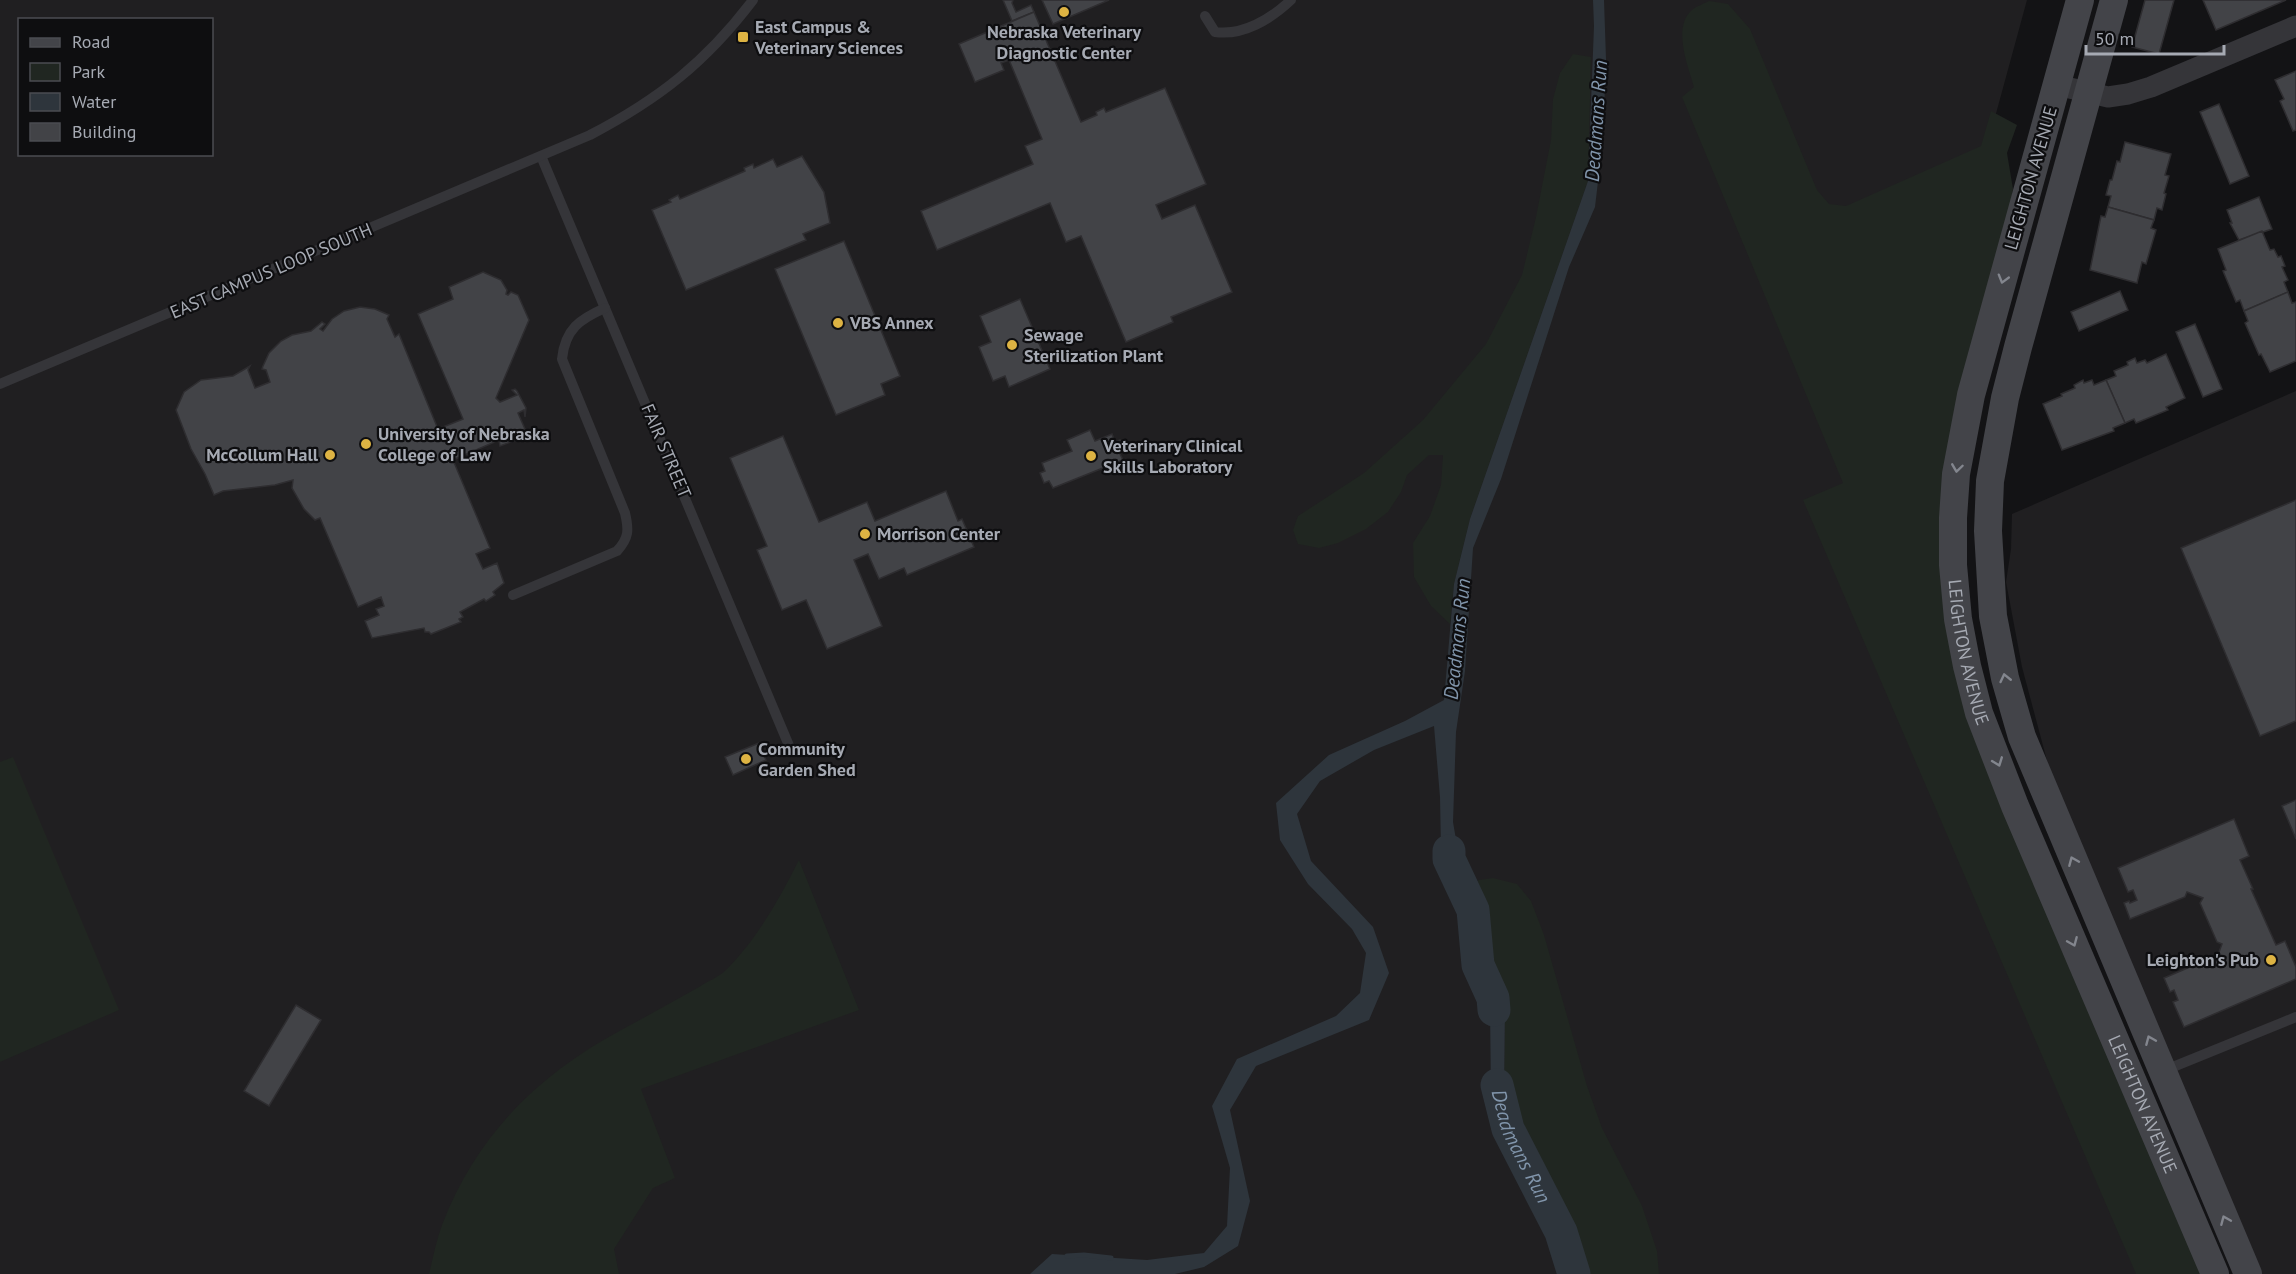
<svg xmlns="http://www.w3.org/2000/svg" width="2296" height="1274" font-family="'PT Sans',sans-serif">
<rect width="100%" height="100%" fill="#131315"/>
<g fill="#201f21" fill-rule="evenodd">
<path d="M0,0H2027L1935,337L1915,434L2140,1274H0ZM20,20H212V154H20Z"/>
<polygon points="2296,391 2296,1274 2262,1274 2049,768 2022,667 2006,582 2011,549 2012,514"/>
</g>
<g fill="#202621">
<path d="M1709,1L1728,4L1750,29L1817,190L1829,204L1846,206L1981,146L1991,111L2017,125L2007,153L2013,189L1948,612L2201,1274H2136L1803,500L1843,483L1682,97L1694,87C1688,66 1672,27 1692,10C1696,6 1704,4 1709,1Z"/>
<polygon points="1573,54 1591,57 1588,181 1470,519 1454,584 1450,624 1431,606 1414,577 1413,543 1430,516 1441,485 1443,455 1429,455 1407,475 1401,492 1388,512 1366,529 1338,543 1319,548 1298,544 1293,530 1298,516 1364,473 1423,420 1486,344 1522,275 1536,217 1551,140 1553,99 1560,73"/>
<polygon points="13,757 119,1010 0,1062 0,762"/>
<path d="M799,860L859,1010L641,1089L675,1178L653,1188L614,1249L619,1274H429C433,1258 436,1241 442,1225C477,1134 539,1074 623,1029C649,1015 674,1001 699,987C708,981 719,977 726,970C758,938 779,899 799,860Z"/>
<polygon points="1493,878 1517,884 1531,901 1544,935 1587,1086 1602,1128 1642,1206 1657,1251 1659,1274 1579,1274 1581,1263 1504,1099 1505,1005 1492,965 1464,890 1479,880"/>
</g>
<polygon fill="#2e353c" points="1593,0 1604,0 1606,59 1603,139 1595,207 1569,267 1501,479 1473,548 1465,671 1456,732 1453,822 1465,893 1492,965 1505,1005 1504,1099 1581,1263 1579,1274 1567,1274 1568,1269 1530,1172 1491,1095 1490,1008 1462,907 1441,850 1440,797 1434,726 1374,750 1320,781 1297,814 1311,861 1373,927 1389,973 1369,1020 1256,1066 1230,1110 1250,1201 1238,1246 1204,1267 1175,1274 1030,1274 1052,1254 1147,1260 1204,1253 1227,1226 1230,1168 1212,1106 1237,1059 1336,1016 1360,993 1366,953 1352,929 1308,884 1280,840 1276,803 1329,755 1405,721 1444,700 1454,584 1470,519 1588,181 1594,26"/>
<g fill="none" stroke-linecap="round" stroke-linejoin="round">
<polyline stroke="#2e353c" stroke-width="5" points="1067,1256 1084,1255 1111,1258"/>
<g stroke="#2e353c" stroke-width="33">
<polyline points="1449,851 1449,859 1473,910 1478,965 1493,998 1494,1010"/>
<path id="s1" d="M1497,1085L1508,1129L1561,1232L1574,1274"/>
</g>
</g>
<g fill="#424347" stroke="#2e2d30" stroke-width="1.5">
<polygon points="1003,0 1013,0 1012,3 1016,12 1031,5 1034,12 1012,21"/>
<polygon points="1042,0 1109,0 1053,24"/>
<polygon points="2145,0 2174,0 2159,54 2132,47"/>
<polygon points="2203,0 2286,0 2216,30"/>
<polygon points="1034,12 1081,122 1097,115 1096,112 1104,108 1106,112 1165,88 1206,184 1156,205 1162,219 1195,205 1232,292 1171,317 1173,322 1126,342 1081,236 1066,242 1050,203 937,250 921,211 1033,164 1025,146 1042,139 1009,60 1001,63 1004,70 975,82 959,44"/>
<polygon points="2296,71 2296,130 2293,131 2280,101 2284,99 2275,80"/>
<polygon points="2219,104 2249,176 2230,184 2200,112"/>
<polygon points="2125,142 2171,154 2165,175 2169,176 2164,193 2166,194 2162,210 2157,208 2154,220 2108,207 2111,196 2106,195 2110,180 2112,180 2117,161 2120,162"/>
<polygon points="802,156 824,192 830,223 803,234 806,240 686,290 652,210 671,202 669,200 678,195 680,199 745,171 744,168 753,164 754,168 773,159 777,167"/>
<polygon points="2259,197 2272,229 2239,240 2230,223 2232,223 2227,210"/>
<polygon points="2108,207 2154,220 2151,228 2156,230 2146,264 2142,262 2137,283 2090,270 2101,216 2105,217"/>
<polygon points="2262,231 2270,250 2274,249 2278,257 2281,256 2285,266 2282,267 2288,280 2284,282 2288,292 2244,311 2240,300 2236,302 2223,271 2226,270 2218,249"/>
<polygon points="844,241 900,376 881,384 885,395 836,415 775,269"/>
<polygon points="483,272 501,280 507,290 506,294 508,295 511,292 518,295 529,320 496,398 500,402 517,395 512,390 515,389 517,391 526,408 525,417 524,410 518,413 525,429 513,433 516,440 500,446 499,440 453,460 490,548 476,554 483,569 497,563 504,583 493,592 495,595 486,601 484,599 460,612 463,617 459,619 461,622 431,634 429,632 425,632 424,628 372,638 365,621 379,615 376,609 384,606 381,597 358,607 320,518 315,520 304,509 292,488 293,480 275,485 223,491 214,495 205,474 191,449 176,410 184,392 201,380 233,376 250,366 248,370 255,388 270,382 266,370 262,369 263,366 269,353 281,341 292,335 311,331 322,322 325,324 320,329 323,331 332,319 344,311 360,307 375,309 389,315 387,319 395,337 399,334 438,429 463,419 418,314 453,299 449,287"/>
<polygon points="2120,291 2128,310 2079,331 2071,312"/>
<polygon points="2288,292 2292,303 2296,302 2296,361 2270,372 2261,354 2259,355 2245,323 2248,321 2244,311"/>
<polygon points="1020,299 1050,369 1009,387 1005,376 993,381 979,347 991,342 980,316"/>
<polygon points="2195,324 2222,389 2203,397 2176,332"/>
<polygon points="2166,354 2185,398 2166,407 2168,410 2136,423 2134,419 2125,423 2106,380 2116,376 2114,371 2128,365 2127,362 2135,358 2137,363 2145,360 2147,363"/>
<polygon points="2083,380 2084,383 2092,380 2094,385 2106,380 2125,423 2113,428 2114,431 2062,450 2043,404 2062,396 2061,394 2075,388 2074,385"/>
<polygon points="1090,430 1095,441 1112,434 1115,442 1120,440 1124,450 1119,452 1123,460 1053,488 1049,481 1044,483 1040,473 1045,471 1042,463 1072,451 1067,440"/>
<polygon points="783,436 819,522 867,502 875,521 946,491 958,521 962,519 974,547 907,575 904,568 879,579 868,554 854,560 882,626 827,649 806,600 782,610 757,550 767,546 730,458"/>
<polygon points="2296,500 2296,721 2260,736 2181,548"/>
<polygon points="759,743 766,760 733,775 725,757"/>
<polygon points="2296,800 2296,839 2282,806"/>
<polygon points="2234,819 2249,856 2240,860 2253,889 2251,889 2276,945 2285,941 2296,967 2296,979 2184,1027 2173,1002 2178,1000 2174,990 2170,992 2164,978 2211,958 2216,960 2222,944 2217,942 2200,903 2203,898 2187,892 2185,897 2130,919 2124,903 2129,901 2130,903 2137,900 2133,890 2128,892 2118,868"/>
<polygon points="296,1005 321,1020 269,1106 244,1091"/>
</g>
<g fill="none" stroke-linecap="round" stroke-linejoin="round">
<g stroke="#353539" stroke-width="10">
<path d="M1205,16L1215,32C1243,36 1271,19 1291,0"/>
<polyline points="541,156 790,748"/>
<path d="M0,384L590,135C659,99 706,62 753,0"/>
<path d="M513,595L617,551C629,538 629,530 625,513L562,359C565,329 580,319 605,308"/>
<polyline points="2163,1071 2296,1017"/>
</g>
<polyline stroke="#353539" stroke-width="21" points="2057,85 2108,97 2128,94 2151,87 2296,26"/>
<g stroke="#434449" stroke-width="28">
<path id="s2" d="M2080,0L1971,395L1956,474L1953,518V565L1958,619L1967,666L1979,713L2015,806L2215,1274"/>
<polyline points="2114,0 2018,347 2005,398 1990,481 1988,531 1993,616 2005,678 2022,737 2248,1274"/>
</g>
</g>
<defs><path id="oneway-chevron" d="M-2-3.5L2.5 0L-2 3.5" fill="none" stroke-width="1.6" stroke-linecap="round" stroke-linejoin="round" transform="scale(1.5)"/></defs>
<g stroke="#83868e">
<use href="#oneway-chevron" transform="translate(2003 279) rotate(106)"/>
<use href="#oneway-chevron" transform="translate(1957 468) rotate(98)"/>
<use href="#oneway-chevron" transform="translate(2005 678) rotate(-103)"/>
<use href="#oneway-chevron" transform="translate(1998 762) rotate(69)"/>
<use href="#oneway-chevron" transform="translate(2073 861) rotate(-113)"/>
<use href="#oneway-chevron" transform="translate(2073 942) rotate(67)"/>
<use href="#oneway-chevron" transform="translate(2150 1040) rotate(-113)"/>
<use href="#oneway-chevron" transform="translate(2225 1220) rotate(-113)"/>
</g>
<g fill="#ddb343" stroke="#0e0e10" stroke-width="2">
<circle cx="1064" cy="12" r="6"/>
<rect x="737" y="31" width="12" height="12" rx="3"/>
<circle cx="838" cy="323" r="6"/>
<circle cx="1012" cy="345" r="6"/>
<circle cx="366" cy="444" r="6"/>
<circle cx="330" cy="455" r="6"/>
<circle cx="1091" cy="456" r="6"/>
<circle cx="865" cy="534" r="6"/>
<circle cx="746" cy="759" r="6"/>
<circle cx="2271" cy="960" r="6"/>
</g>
<g text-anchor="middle" stroke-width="4.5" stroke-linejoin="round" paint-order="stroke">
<g font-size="18" font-weight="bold" fill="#a6aab3" stroke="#0e0e10" text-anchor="start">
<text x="755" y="33">East Campus &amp;<tspan x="755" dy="21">Veterinary Sciences</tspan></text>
<text x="1064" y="38" text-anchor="middle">Nebraska Veterinary<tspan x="1064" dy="21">Diagnostic Center</tspan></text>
<text x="850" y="329">VBS Annex</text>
<text x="1024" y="341">Sewage<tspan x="1024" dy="21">Sterilization Plant</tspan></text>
<text x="378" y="440">University of Nebraska<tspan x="378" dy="21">College of Law</tspan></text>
<text x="1103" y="452">Veterinary Clinical<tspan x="1103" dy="21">Skills Laboratory</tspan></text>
<text x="318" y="461" text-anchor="end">McCollum Hall</text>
<text x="877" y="540">Morrison Center</text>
<text x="758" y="755">Community<tspan x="758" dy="21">Garden Shed</tspan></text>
<text x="2259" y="966" text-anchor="end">Leighton's Pub</text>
</g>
<g font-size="18" fill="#a6aab3" stroke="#0e0e10">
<text transform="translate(2031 178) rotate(-74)" y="6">LEIGHTON AVENUE</text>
<text transform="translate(271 271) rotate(-23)" y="6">EAST CAMPUS LOOP SOUTH</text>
<text transform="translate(666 451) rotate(67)" y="6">FAIR STREET</text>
<text dy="6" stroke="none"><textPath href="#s2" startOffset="670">LEIGHTON AVENUE</textPath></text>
<text dy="6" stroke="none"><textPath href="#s2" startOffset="1156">LEIGHTON AVENUE</textPath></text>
</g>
<g font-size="20" font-style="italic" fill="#8195ab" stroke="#0e0e10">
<text transform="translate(1596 121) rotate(-86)" y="7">Deadmans Run</text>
<text transform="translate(1457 639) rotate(-84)" y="7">Deadmans Run</text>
<text dy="7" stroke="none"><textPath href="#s1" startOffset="66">Deadmans Run</textPath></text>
</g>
</g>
<rect x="18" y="18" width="195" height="138" fill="#0e0e10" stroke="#4b4c51" stroke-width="1.5"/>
<rect x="30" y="38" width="30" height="9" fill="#434449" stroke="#4b4c51" stroke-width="1.5"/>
<text x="72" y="48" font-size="18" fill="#a6aab3">Road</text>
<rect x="30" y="63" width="30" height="18" fill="#202621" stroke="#4b4c51" stroke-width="1.5"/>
<text x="72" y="78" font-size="18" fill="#a6aab3">Park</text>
<rect x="30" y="93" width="30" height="18" fill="#2e353c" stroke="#4b4c51" stroke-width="1.5"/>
<text x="72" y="108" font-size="18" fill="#a6aab3">Water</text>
<rect x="30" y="123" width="30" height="18" fill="#424347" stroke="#4b4c51" stroke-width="1.5"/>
<text x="72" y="138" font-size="18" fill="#a6aab3">Building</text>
<path d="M2086 45v9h138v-9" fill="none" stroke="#a6aab3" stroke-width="3"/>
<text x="2095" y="45" font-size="18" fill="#a6aab3" stroke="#0e0e10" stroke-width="4.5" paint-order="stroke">50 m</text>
</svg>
